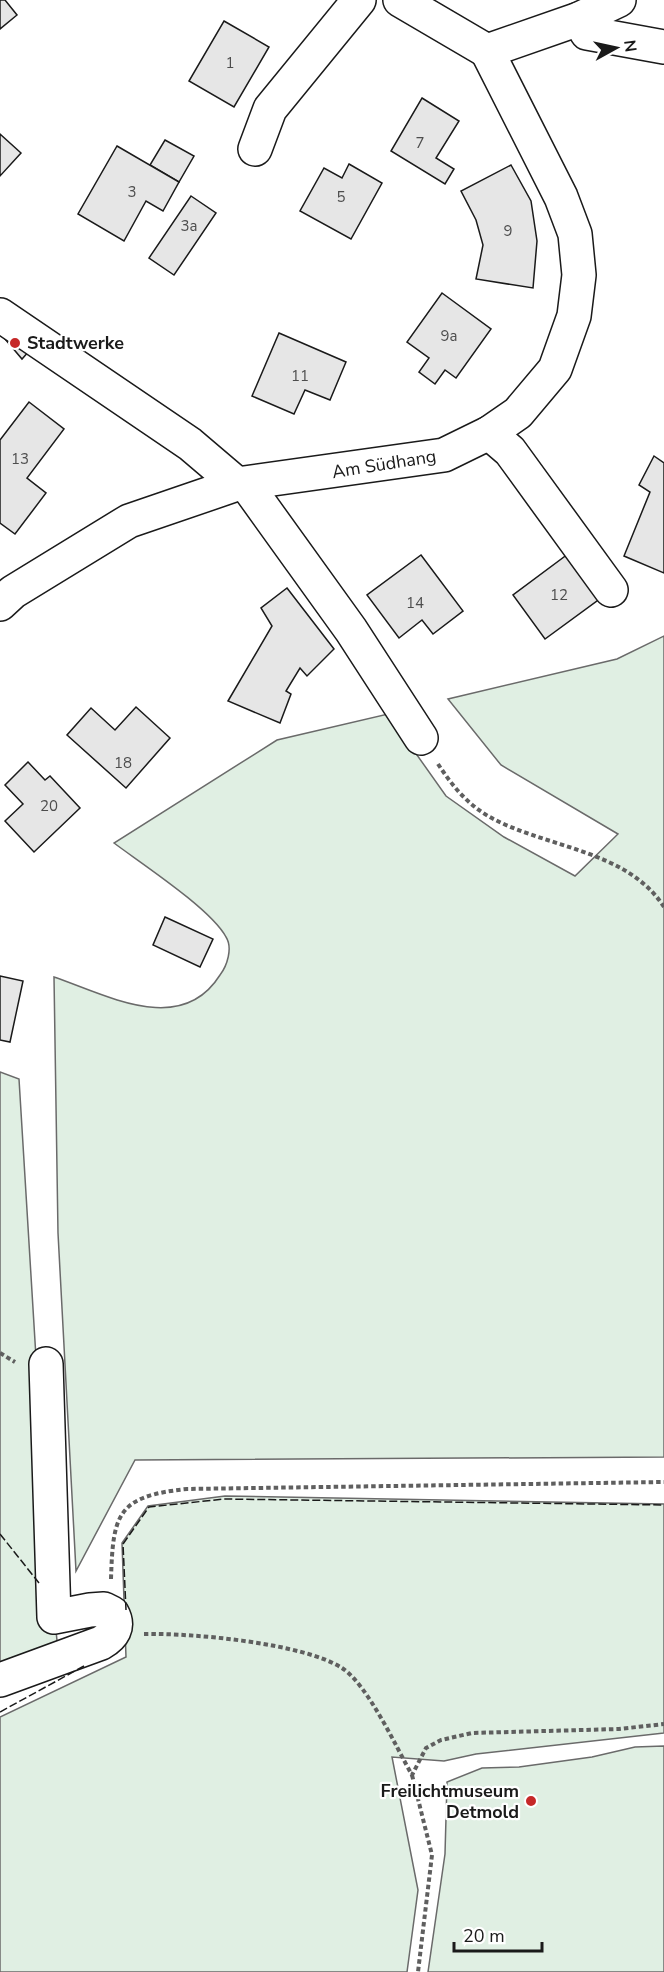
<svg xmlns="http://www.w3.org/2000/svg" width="664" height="1972" font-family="'Nunito Sans',sans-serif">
<rect width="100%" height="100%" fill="#fff"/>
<g fill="#e0efe3" stroke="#6a6a6a" stroke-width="1.5">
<path d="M664,636V1457L135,1460L76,1571L58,1233L54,977C107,995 181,1037 220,975C227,966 233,948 226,937C211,909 142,864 114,843L277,740L388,714L446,796L504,837L575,876L618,834L501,765L448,699L617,659Z"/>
<polygon points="0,1072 19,1079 47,1538 58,1651 0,1664"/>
<polygon points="225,1496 664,1504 664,1733 476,1754 444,1761 392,1757 418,1890 407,1972 0,1972 0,1717 126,1657 122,1543 148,1506"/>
<polygon points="664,1746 664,1972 428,1972 445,1854 447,1782 482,1768 519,1767 592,1757 635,1747"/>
</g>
<g fill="#e6e6e6" stroke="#1a1a1a" stroke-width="1.5">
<polygon points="0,0 5,0 17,15 0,29"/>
<polygon points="224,21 269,47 234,107 189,81"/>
<polygon points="422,98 459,121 436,158 454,169 445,184 391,151"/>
<polygon points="0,134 21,153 0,176"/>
<polygon points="165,140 194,156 179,182 150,165"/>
<polygon points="117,146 179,182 163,211 146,201 124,241 78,214"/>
<polygon points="349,164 382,183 351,239 300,211 324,168 342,178"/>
<polygon points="511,165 531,201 537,241 533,288 476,279 483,245 476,220 461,191"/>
<polygon points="191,196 216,213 174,275 149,258"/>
<polygon points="442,293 491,329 456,378 445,370 435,384 419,372 429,358 407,342"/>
<polygon points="0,333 30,350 22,359"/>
<polygon points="279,333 346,362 330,400 305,390 294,414 252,396"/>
<polygon points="29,402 64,429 27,478 46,493 15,534 0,523 0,440"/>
<polygon points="654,456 664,463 664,573 624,556 650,492 639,485"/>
<polygon points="572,551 605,595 545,639 513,595"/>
<polygon points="421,555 463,611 433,634 422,620 399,638 367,595"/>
<polygon points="287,588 334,649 307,676 300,668 286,691 291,694 280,723 228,701 272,626 261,608"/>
<polygon points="136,707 170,738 126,788 67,735 91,708 115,730"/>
<polygon points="28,762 45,780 50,776 80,808 34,852 5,821 23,804 5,785"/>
<polygon points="165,917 213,939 200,967 153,945"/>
<polygon points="0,976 23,981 10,1042 0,1040"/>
</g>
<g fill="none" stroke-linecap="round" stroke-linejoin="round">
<defs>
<g id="minor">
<polyline points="400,0 487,51 579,19 619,0"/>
<polyline points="579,19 587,33 664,47"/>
<polyline points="255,149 270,109 359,0"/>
<polyline points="0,315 190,444 237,484"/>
<polyline points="489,433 510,451 611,590"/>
<polyline points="246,484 351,630 421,738"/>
<polyline points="0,604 13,592 129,521 237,484 444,455 489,433 518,413 555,369 574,316 579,275 575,234 561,197 487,51"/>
<path d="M0,1680L101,1643C113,1636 120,1627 112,1613L104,1609L90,1610L54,1617L46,1364"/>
</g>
</defs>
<use href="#minor" stroke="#1a1a1a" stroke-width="36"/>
<g stroke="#5f5f5f" stroke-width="4" stroke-dasharray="4.5 3" stroke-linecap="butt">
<path d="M438,764C451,784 466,803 488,816C544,848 627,849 664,907"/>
<polyline points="0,1353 15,1362"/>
<path d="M111,1579C113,1514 117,1496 187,1489L664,1482"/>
<path d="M144,1634C192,1633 303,1643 342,1668C368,1685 396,1747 412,1775L426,1748L441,1740L472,1733L619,1729L664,1724"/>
<polyline points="412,1775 432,1855 418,1972"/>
</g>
<use href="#minor" stroke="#fff" stroke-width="33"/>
<g stroke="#1a1a1a" stroke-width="1.5" stroke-dasharray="8 3" stroke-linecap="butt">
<polyline points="0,1534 39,1583"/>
<polyline points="126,1610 123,1544 149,1507 224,1499 664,1505"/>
<polyline points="0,1712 84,1666"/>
</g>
</g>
<g fill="#c62828" stroke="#fff" stroke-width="2">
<circle cx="15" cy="343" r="6"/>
<circle cx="531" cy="1801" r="6"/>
</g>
<g text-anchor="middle" stroke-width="4.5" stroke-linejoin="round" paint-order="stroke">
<g font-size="15" fill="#4d4d4d">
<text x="230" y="68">1</text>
<text x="420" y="148">7</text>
<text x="132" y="197">3</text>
<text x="341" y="202">5</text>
<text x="189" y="231">3a</text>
<text x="508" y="236">9</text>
<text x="449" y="341">9a</text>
<text x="300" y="381">11</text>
<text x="20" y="464">13</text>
<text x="559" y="600">12</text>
<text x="415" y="608">14</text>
<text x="123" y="768">18</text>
<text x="49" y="811">20</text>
</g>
<g font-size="18" font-weight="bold" fill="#1a1a1a" stroke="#fff" text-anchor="start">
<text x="27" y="349">Stadtwerke</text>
<text x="519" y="1797" text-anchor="end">Freilichtmuseum<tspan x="519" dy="21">Detmold</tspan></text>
</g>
<g font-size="18" fill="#1a1a1a" stroke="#fff">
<text transform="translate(384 464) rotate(-9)" y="6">Am Südhang</text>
</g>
</g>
<g transform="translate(616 48) rotate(82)" stroke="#ffffff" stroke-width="4.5" paint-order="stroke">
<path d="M0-4.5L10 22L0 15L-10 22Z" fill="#1a1a1a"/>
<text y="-9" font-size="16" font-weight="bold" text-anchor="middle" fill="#1a1a1a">N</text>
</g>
<path d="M454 1942v9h88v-9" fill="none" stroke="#1a1a1a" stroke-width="3"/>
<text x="463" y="1942" font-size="18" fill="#1a1a1a" stroke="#ffffff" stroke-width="4.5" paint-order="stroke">20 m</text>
</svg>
